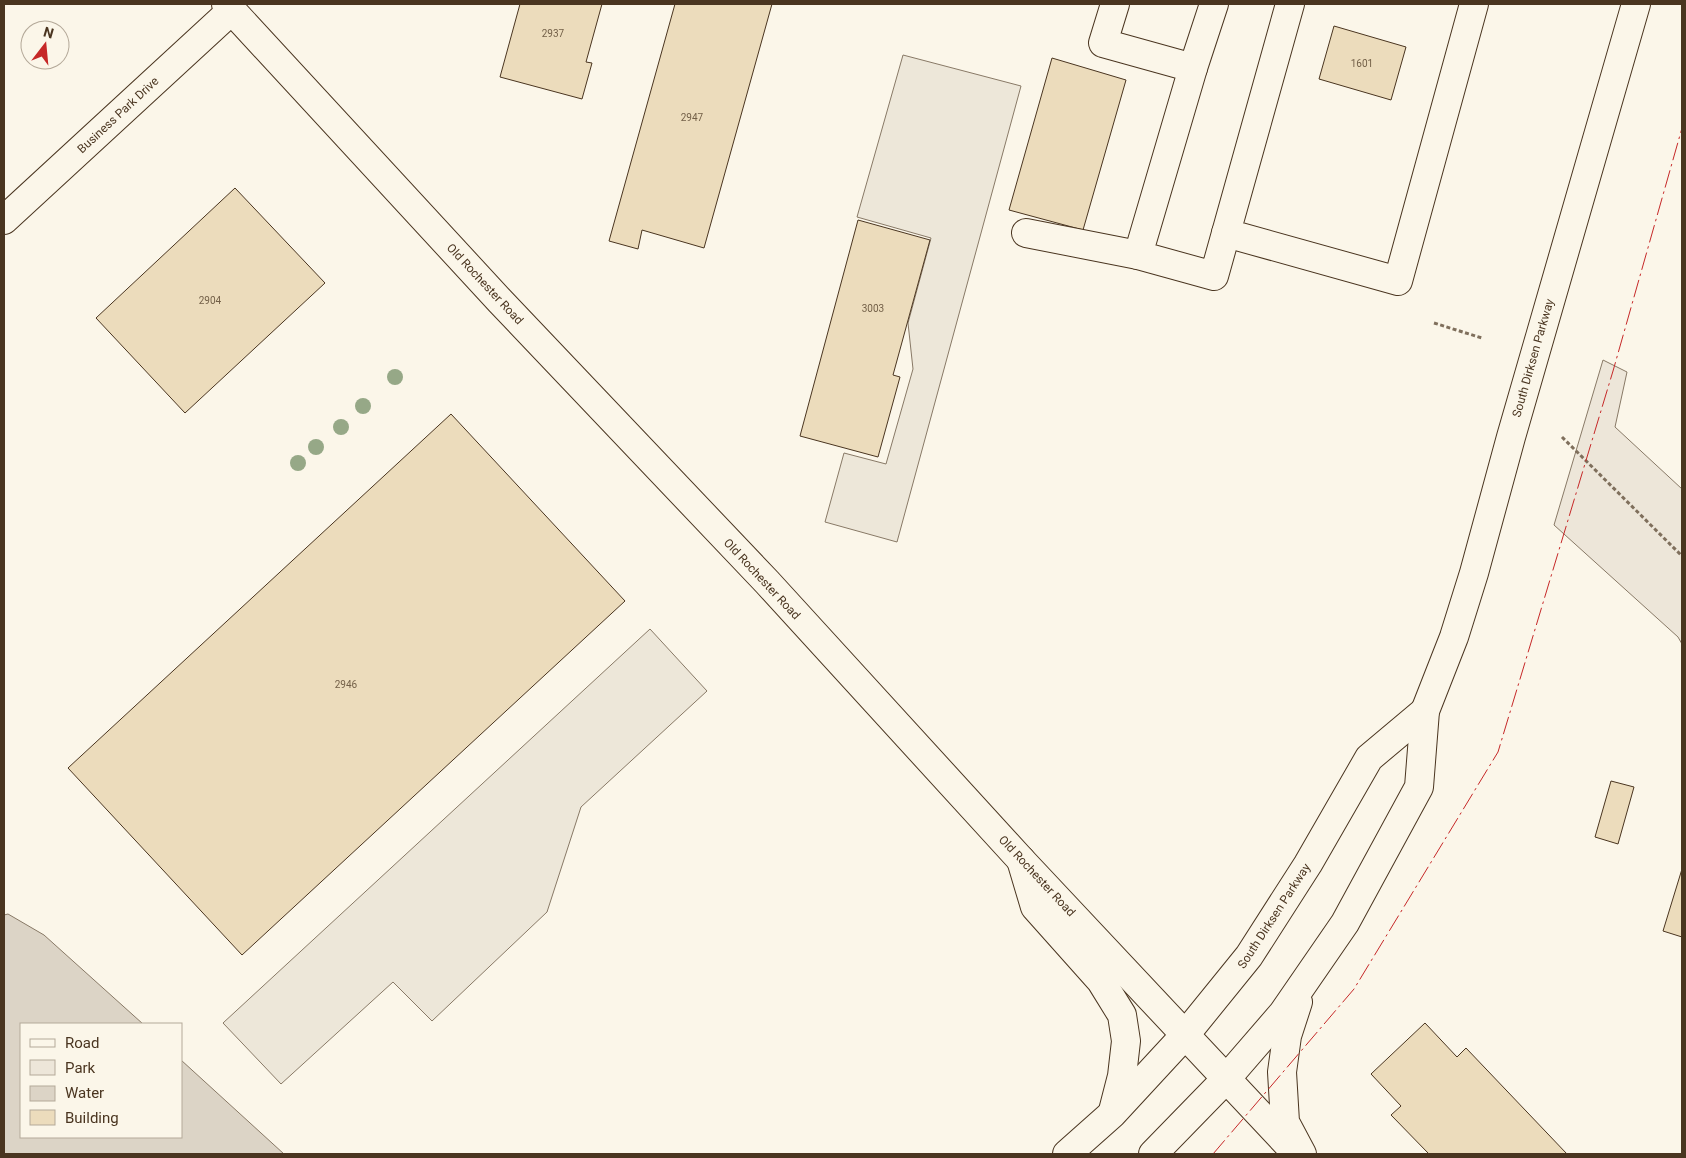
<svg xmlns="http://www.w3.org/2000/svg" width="1686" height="1158" font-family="Roboto,sans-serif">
<rect width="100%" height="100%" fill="#fbf6e9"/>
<polygon fill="#ede6d9" stroke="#887966" points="1603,360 1627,372 1615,427 1682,489 1682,644 1678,637 1554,525"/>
<g fill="#ede7d9" stroke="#887966">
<polygon points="903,55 1021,86 897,542 825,522 844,453 886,464 913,369 908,323 931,238 857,217"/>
<polygon points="650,629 707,691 581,807 547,912 432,1021 393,982 281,1084 223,1023"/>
</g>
<polygon fill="#dcd4c6" stroke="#887966" points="8,914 44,935 143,1024 21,1024 21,1137 181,1137 181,1060 284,1154 4,1154 4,915"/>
<g fill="#ecdcbc" stroke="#4a3520">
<polygon points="520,4 602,4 586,62 592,63 582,99 500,77"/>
<polygon points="675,4 772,4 704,248 642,230 638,249 609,241"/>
<polygon points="1334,26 1406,47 1391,100 1319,79"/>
<polygon points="1052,58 1126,80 1083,230 1009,210"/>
<polygon points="235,188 325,283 185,413 96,318"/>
<polygon points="858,220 930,240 893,375 900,377 878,457 800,436"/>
<polygon points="451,414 625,601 242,955 68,768"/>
<polygon points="1611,781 1634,787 1618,844 1595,837"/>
<polygon points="1682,869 1682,937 1663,931"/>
<polygon points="1425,1023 1457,1057 1466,1048 1567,1154 1429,1154 1391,1115 1401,1106 1371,1074"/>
</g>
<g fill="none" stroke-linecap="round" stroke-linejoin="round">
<defs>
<g id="minor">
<polyline points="226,4 500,301 767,582 1021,860 1297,1154"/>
<polyline points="1115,4 1103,43 1193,68 1214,4"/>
<polyline points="1290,4 1226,233 1398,281 1474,4"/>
<polyline points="1193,68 1138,255 1214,276 1226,233"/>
<polyline points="4,220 232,10"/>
<polyline points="1026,233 1138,255"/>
</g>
<g id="major">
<polyline points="1021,860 1035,907 1101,981 1122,1015 1126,1041 1122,1076 1113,1111"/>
<polyline points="1298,1002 1287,1036 1282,1072 1285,1122 1302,1154"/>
<polyline points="1067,1154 1112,1114 1185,1035 1249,956 1308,864 1369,758 1425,711"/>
<polyline points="1153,1154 1226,1079 1283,1013 1345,923 1419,787 1425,711 1454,637 1474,573 1511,437 1636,4"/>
</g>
</defs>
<use href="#minor" stroke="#4a3520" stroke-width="30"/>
<use href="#major" stroke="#4a3520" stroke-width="30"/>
<g stroke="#7f6f5c" stroke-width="3" stroke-dasharray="4 2.5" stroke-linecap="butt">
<polyline points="1434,323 1482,338"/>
<polyline points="1562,437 1682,556"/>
</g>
<use href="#minor" stroke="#fbf6e9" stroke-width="28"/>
<use href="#major" stroke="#fbf6e9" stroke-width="28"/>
<polyline stroke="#c62828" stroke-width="1" stroke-dasharray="18 4 2.5 4" stroke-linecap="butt" points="1213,1154 1354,989 1498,752 1613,371 1682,128"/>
</g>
<g fill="#96a887">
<circle cx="395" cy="377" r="8"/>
<circle cx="363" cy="406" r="8"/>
<circle cx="341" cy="427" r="8"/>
<circle cx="316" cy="447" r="8"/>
<circle cx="298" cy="463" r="8"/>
</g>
<g text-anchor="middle" stroke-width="4" stroke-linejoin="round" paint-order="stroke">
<g font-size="10" fill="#725f47">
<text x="553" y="37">2937</text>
<text x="1362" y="67">1601</text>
<text x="692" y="121">2947</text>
<text x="210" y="304">2904</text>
<text x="873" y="312">3003</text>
<text x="346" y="688">2946</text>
</g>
<g font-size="12" fill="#4a3520" stroke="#fbf6e9">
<text transform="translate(118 115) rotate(-43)" y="4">Business Park Drive</text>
<text transform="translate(485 284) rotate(47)" y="4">Old Rochester Road</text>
<text transform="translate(1533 358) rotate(-74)" y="4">South Dirksen Parkway</text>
<text transform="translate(762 579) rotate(47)" y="4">Old Rochester Road</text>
<text transform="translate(1037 876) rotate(47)" y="4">Old Rochester Road</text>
<text transform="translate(1274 916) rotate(-57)" y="4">South Dirksen Parkway</text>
</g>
</g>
<rect width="1686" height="1158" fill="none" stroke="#4a3520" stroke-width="10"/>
<rect x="20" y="1023" width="162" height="115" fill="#fbf6e9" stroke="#b4a999"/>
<rect x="30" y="1039" width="25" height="8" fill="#fbf6e9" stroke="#b4a999"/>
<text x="65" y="1048" font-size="15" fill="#4a3520">Road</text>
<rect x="30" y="1060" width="25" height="15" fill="#ede6d9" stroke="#b4a999"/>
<text x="65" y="1073" font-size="15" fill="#4a3520">Park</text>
<rect x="30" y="1086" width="25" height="15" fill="#dcd4c6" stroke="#b4a999"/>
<text x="65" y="1098" font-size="15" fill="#4a3520">Water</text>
<rect x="30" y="1110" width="25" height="15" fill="#ecdcbc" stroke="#b4a999"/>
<text x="65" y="1123" font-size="15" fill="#4a3520">Building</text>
<g transform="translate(45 45) rotate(16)"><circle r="24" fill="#fbf6e9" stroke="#b4a999"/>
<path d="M0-4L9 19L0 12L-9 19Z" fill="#c62828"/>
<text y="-8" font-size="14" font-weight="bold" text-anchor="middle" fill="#4a3520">N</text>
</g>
</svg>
